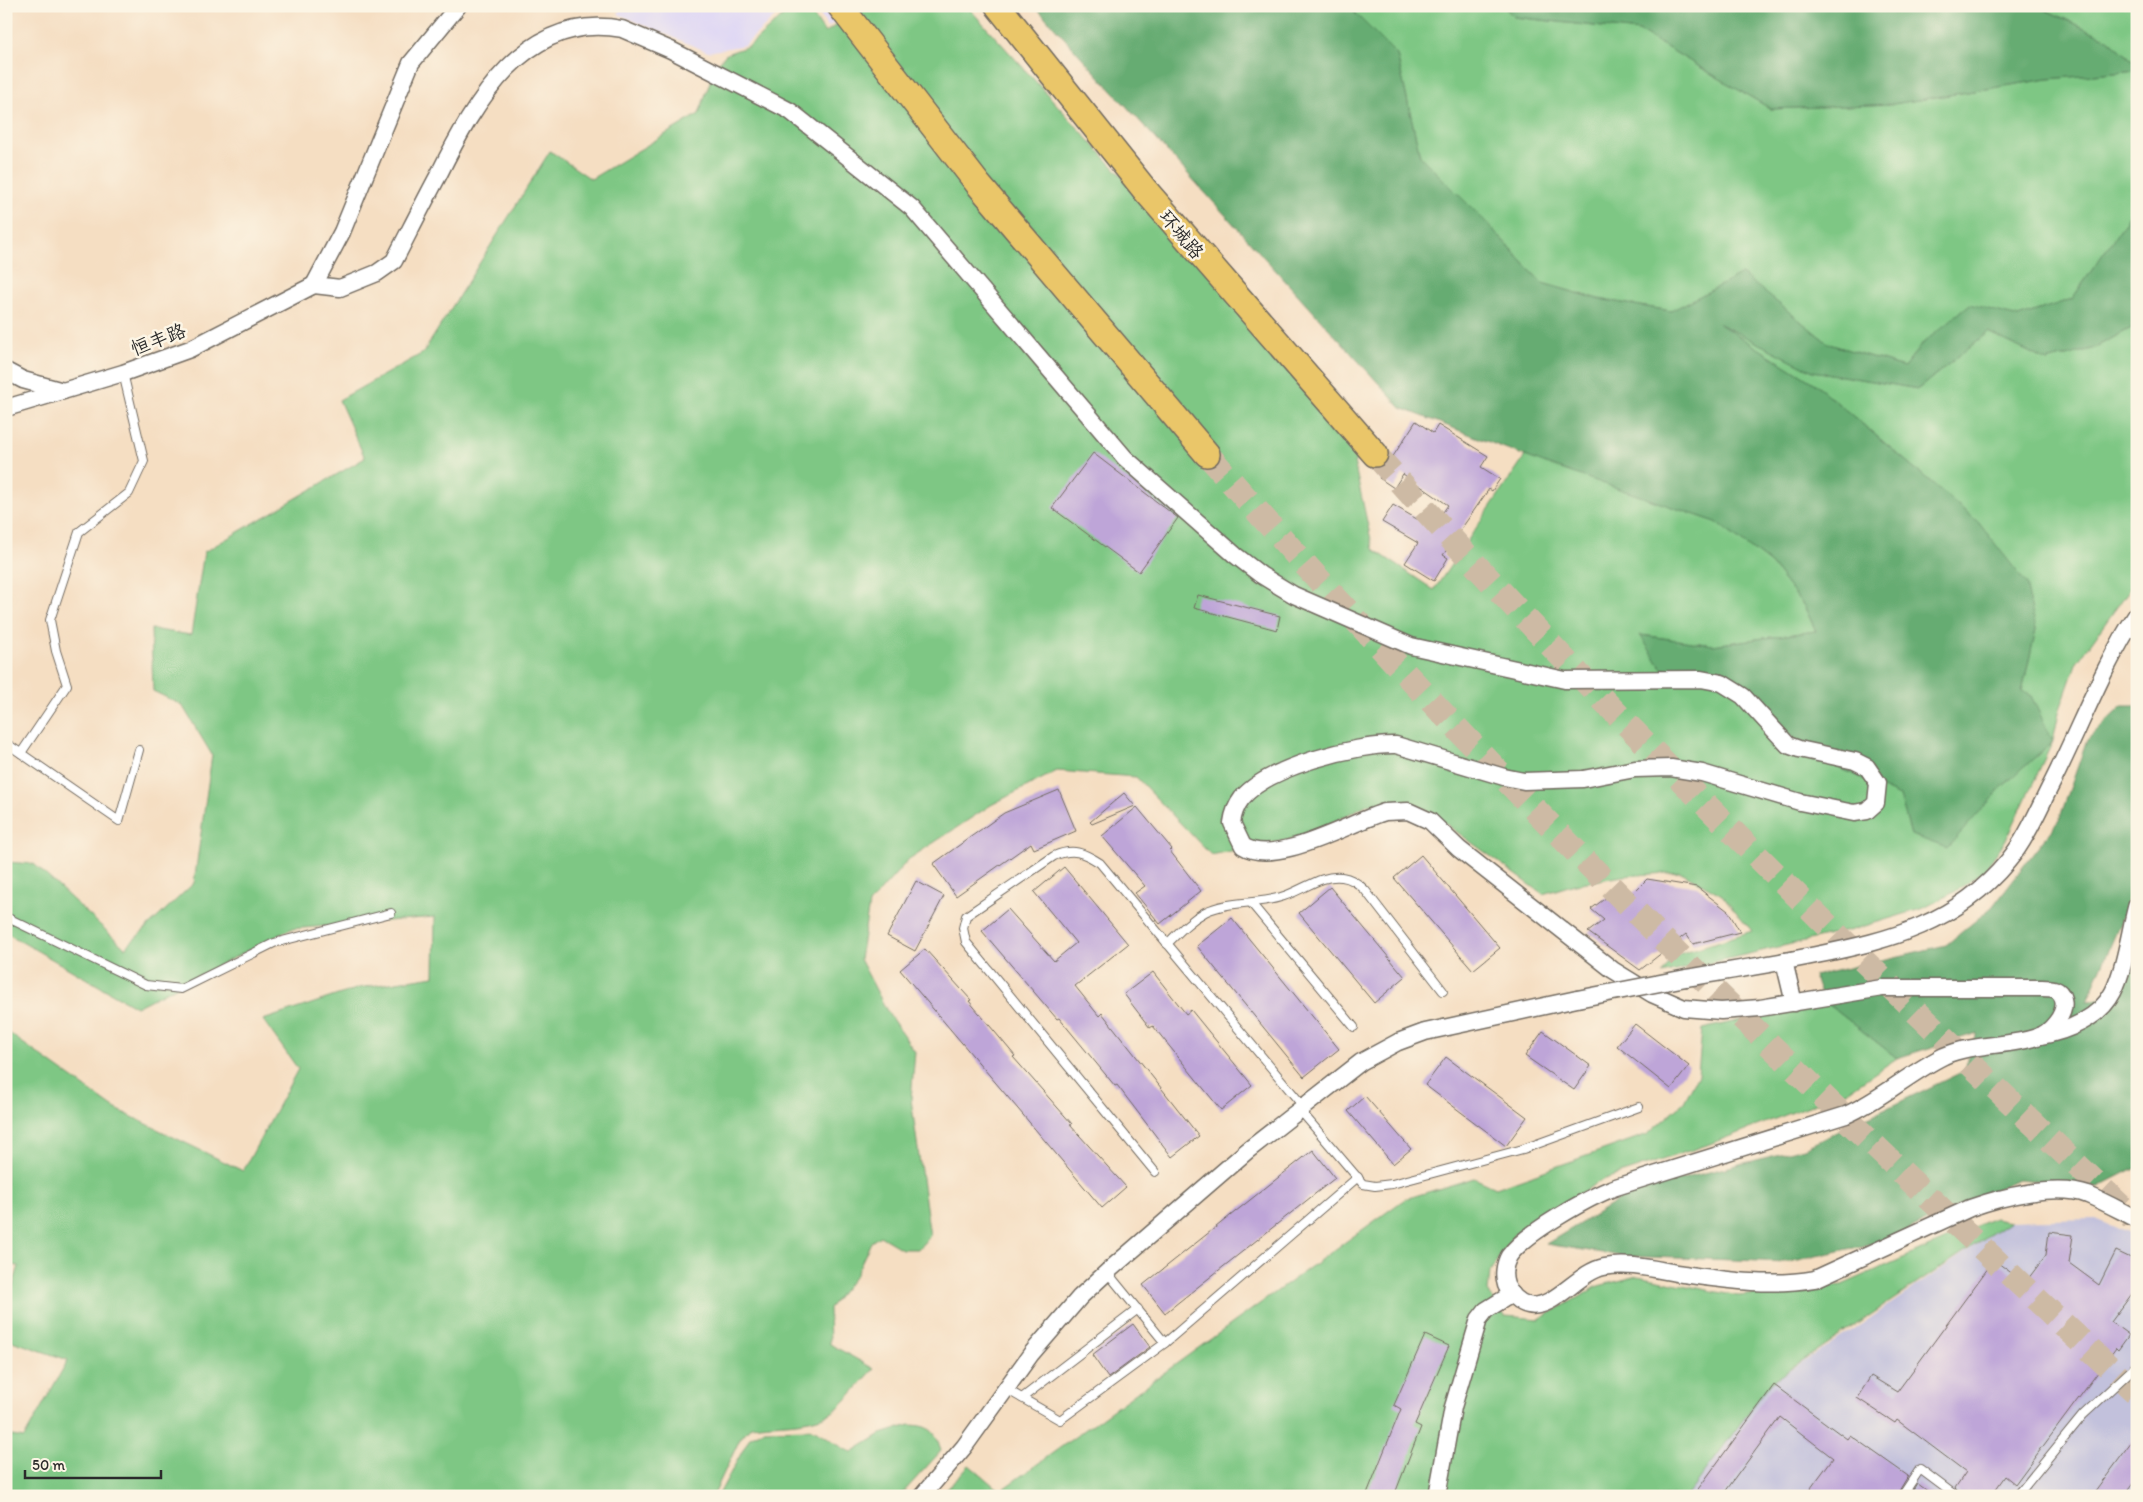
<svg xmlns="http://www.w3.org/2000/svg" width="2143" height="1502" font-family="Itim,'LXGW WenKai TC',sans-serif">
<rect width="100%" height="100%" fill="#fcf5e5"/>
<filter id="ink" filterUnits="userSpaceOnUse"><feTurbulence type="fractalNoise" baseFrequency=".02" numOctaves="2"/><feDisplacementMap in="SourceGraphic" scale="10" xChannelSelector="R" yChannelSelector="G"/><feConvolveMatrix kernelMatrix="1 2 1 2 8 2 1 2 1" color-interpolation-filters="sRGB"/></filter>
<filter id="wash" filterUnits="userSpaceOnUse"><feTurbulence type="fractalNoise" baseFrequency=".0096" numOctaves="4" result="noise"/><feDisplacementMap in="SourceGraphic" scale="20" xChannelSelector="R" yChannelSelector="G"/><feGaussianBlur stdDeviation="1.12" result="paint"/><feColorMatrix in="noise" values="0 0 0 0 0 0 0 0 0 0 0 0 0 0 0 0 0 1.4 0 .05"/><feComposite in="paint" operator="in"/></filter>
<g filter="url(#wash)">
<rect width="100%" height="100%" fill="#f5dec2"/>
<g fill="#ddd5f6">
<polygon points="621,6 786,6 745,45 708,52 618,14"/>
<polygon points="814,6 856,6 828,27"/>
</g>
<polygon fill="#c2c1dc" points="2096,1219 2137,1237 2137,1496 1687,1496 1771,1382 1862,1324 2010,1221"/>
<g fill="#7ec784" stroke="#547958">
<path d="M794,6H807L825,33L863,6H967L1371,450L1354,462L1373,549L1434,590L1525,456L1716,522L1771,564L1804,606L1816,631L1713,645L1641,635L1662,669L1729,676L1814,756L1900,796L1911,835L2003,786L2053,741L2022,691L2036,629L1978,522L1815,384L1711,319L1813,371L1918,389L1988,332L2047,361L2092,349L2137,325V579L2076,664L2059,712L2053,741L2007,838L1984,871L1956,891L1924,908L1852,930L1662,974L1675,955L1752,931L1722,895L1681,872L1623,876L1575,884L1543,894L1425,809L1405,801L1368,804L1330,824L1288,840L1211,855L1136,777L1057,771L991,805L909,859L869,904L860,959L888,1013L915,1052L911,1099L930,1236L918,1249H902L880,1236L871,1242L855,1276L829,1308L830,1344L874,1369C864,1379 842,1407 831,1413C806,1425 778,1422 751,1426L740,1439L713,1496H6V1435L24,1438L68,1360L6,1339V1308L19,1266L6,1265V1031L114,1108L243,1171L298,1069L263,1020L359,988L434,976L435,917L291,929L136,1007L6,933V862L34,864L125,948L194,883L212,755L182,705L153,691L151,629L191,635L204,552L365,458L339,400L423,353L550,151L591,179L699,114L715,67L726,54L749,46Z"/>
<polygon points="1348,6 1503,6 1514,17 1639,31 1771,109 1893,104 2048,79 2137,71 2137,205 2072,299 2018,317 1970,305 1922,344 1904,367 1829,344 1742,275 1671,311 1598,299 1542,283 1485,221 1420,156 1397,55"/>
<polygon points="2037,6 2137,6 2137,64 2108,39"/>
<polygon points="1824,1001 1897,1058 1848,1091 1707,1145 1602,1180 1514,1234 1490,1272 1488,1292 1505,1316 1540,1319 1598,1286 1638,1276 1738,1296 1842,1285 1994,1218 2010,1221 1771,1382 1687,1496 941,1496 969,1465 1000,1491 1405,1199 1474,1178 1496,1188 1648,1134 1684,1102 1698,1075 1702,1029"/>
<path d="M910,1425C931,1426 936,1431 941,1451L900,1496H718L750,1437L764,1430L811,1429C826,1433 835,1446 852,1452L881,1434Z"/>
</g>
<g fill="#66ac72" stroke="#486c4e">
<polygon points="1035,6 1348,6 1397,55 1420,156 1485,221 1542,283 1598,299 1671,311 1742,274 1829,344 1904,367 1922,344 1970,304 2018,317 2072,299 2137,205 2137,325 2092,349 2047,361 1988,332 1918,389 1813,371 1718,323 1815,384 1978,522 2026,583 2036,629 2022,691 2031,696 2053,741 2003,786 1947,848 1911,835 1900,796 1814,756 1729,676 1662,669 1640,635 1713,645 1816,631 1804,606 1771,564 1716,522 1546,464 1401,408"/>
<polygon points="1503,6 2037,6 2108,39 2137,64 2137,71 2048,79 1893,104 1771,109 1639,31 1514,17"/>
<polygon points="2122,706 2137,706 2137,861 2124,914 2087,1001 2119,995 2137,935 2137,1167 2098,1187 2018,1179 1885,1241 1789,1262 1621,1256 1546,1244 1634,1191 1804,1148 1964,1071 1977,1033 1897,1058 1824,1001 1814,976 1946,945 1992,907 2059,820 2087,740"/>
</g>
<g id="blocks">
<g fill="#bea5d8">
<polygon points="1416,421 1433,433 1438,425 1488,456 1481,467 1500,479 1492,491 1489,489 1443,555 1448,558 1434,581 1405,563 1418,543 1382,522 1393,505 1432,528 1448,505 1403,474 1394,488 1379,478"/>
<polygon points="1093,453 1178,518 1139,572 1052,508"/>
<polygon points="1198,595 1280,616 1277,630 1194,608"/>
<polygon points="1059,790 1076,831 1034,849 1031,843 956,896 933,864 1004,813"/>
<polygon points="1124,793 1135,806 1092,824 1090,822"/>
<polygon points="1137,807 1172,849 1170,851 1201,891 1160,924 1135,893 1145,886 1102,836"/>
<polygon points="1421,855 1500,948 1473,970 1394,878"/>
<polygon points="1064,867 1128,944 1075,986 1099,1016 1102,1013 1199,1136 1172,1157 1117,1085 1115,1086 1059,1018 1057,1019 982,931 1008,909 1054,961 1076,943 1034,892"/>
<polygon points="1647,879 1697,887 1728,911 1740,932 1693,944 1686,934 1640,970 1588,932 1604,920 1591,909 1615,891 1626,900"/>
<polygon points="916,881 944,896 915,951 887,936"/>
<polygon points="1330,887 1405,977 1374,1003 1299,913"/>
<polygon points="1232,918 1339,1049 1304,1077 1197,946"/>
<polygon points="925,949 971,1000 969,1001 1015,1056 1013,1057 1072,1124 1070,1125 1126,1187 1102,1208 900,970"/>
<polygon points="1153,972 1186,1014 1191,1010 1252,1085 1221,1110 1153,1026 1150,1028 1124,994"/>
<polygon points="1635,1024 1689,1066 1671,1089 1617,1046"/>
<polygon points="1543,1031 1591,1066 1574,1090 1525,1056"/>
<polygon points="1446,1057 1527,1117 1506,1146 1425,1085"/>
<polygon points="1365,1096 1411,1149 1393,1164 1348,1111"/>
<polygon points="1313,1150 1335,1178 1165,1313 1143,1285"/>
<polygon points="2049,1232 2073,1235 2069,1263 2099,1285 2116,1251 2137,1261 2137,1287 2111,1322 2129,1335 2118,1350 2116,1348 2015,1484 2005,1476 1991,1496 1962,1496 1955,1488 1966,1472 1897,1420 1895,1423 1857,1398 1871,1376 1897,1392 1994,1260 2025,1283 2046,1255"/>
<polygon points="1133,1324 1150,1347 1108,1378 1092,1355"/>
<polygon points="1425,1335 1449,1346 1415,1424 1421,1427 1394,1496 1366,1496 1401,1409 1394,1405"/>
<polygon points="1774,1385 1847,1439 1850,1435 1908,1476 1896,1496 1805,1496 1833,1458 1780,1417 1722,1496 1693,1496"/>
<polygon points="2137,1435 2137,1477 2123,1496 2092,1496"/>
<polygon points="1917,1483 1934,1496 1909,1496"/>
</g>
</g>
</g>
<g filter="url(#ink)">
<use href="#blocks" fill-opacity="0" stroke="#726a60" stroke-width="1"/>
<g fill="none" stroke-linecap="round" stroke-linejoin="round">
<g stroke="#cdbaa4" stroke-width="25" stroke-dasharray="25 12" stroke-linecap="butt">
<path d="M1207,454C1497,787 1814,1093 2137,1393"/>
<path d="M1375,454C1613,722 1872,972 2133,1218"/>
</g>
<defs>
<g id="service">
<polyline points="6,743 119,821 139,750"/>
<polyline points="21,753 67,685 56,651 50,620 79,532 129,493 144,461 123,373"/>
<polyline points="1251,903 1354,1027"/>
<polyline points="6,917 146,985 181,989 274,943 391,913"/>
<path d="M1167,944C1179,932 1190,920 1205,912C1229,900 1259,905 1284,896C1303,890 1322,874 1342,877C1351,878 1359,884 1365,890L1443,991"/>
<polyline points="1299,1109 1363,1184 1375,1186 1392,1184 1523,1149 1639,1107"/>
<path d="M1155,1172L966,942L963,928L966,916L1054,856C1073,848 1083,852 1100,863L1303,1106"/>
<polyline points="1107,1272 1165,1343"/>
<polyline points="1006,1389 1060,1420 1165,1343 1358,1177"/>
<polyline points="1022,1398 1138,1309"/>
<polyline points="1902,1496 1920,1469 1956,1496"/>
<polyline points="2017,1496 2083,1415 2137,1365"/>
</g>
<g id="minor">
<path d="M314,285L340,288L377,273L394,261C409,232 423,204 438,176C474,103 525,11 622,29L671,50L790,111L912,208L1125,458L1235,555L1261,575L1294,595L1411,646L1565,680L1701,679L1722,683L1743,696L1788,745L1799,749L1855,761L1867,767L1878,783L1876,803L1867,811L1854,813L1800,802L1702,773L1671,768L1635,769L1583,779L1524,781L1504,777L1396,745C1356,744 1268,767 1242,798C1236,806 1233,814 1232,823L1243,846C1276,867 1350,822 1385,812L1408,811L1430,821L1459,849L1613,970L1652,994L1684,1008L1721,1011L1760,1008L1882,988H2042C2051,988 2060,988 2063,999C2067,1014 2050,1033 2037,1037C2007,1047 1973,1043 1944,1056C1909,1073 1881,1100 1846,1115L1616,1187C1589,1197 1525,1233 1509,1256C1504,1265 1503,1276 1506,1285C1510,1294 1519,1303 1528,1305C1553,1311 1578,1272 1604,1267C1630,1262 1657,1270 1683,1274C1726,1280 1771,1287 1815,1279L1970,1208C2001,1197 2056,1183 2088,1195C2105,1202 2121,1211 2137,1219"/>
<polyline points="314,285 342,232 411,63 458,6"/>
<polyline points="6,371 23,380 63,391"/>
<polyline points="6,408 123,373 190,349 314,285"/>
<polyline points="1784,961 1794,1003"/>
<path d="M1686,978C1729,971 1773,964 1816,955C1891,940 1957,923 2008,861C2025,841 2037,813 2049,789C2079,731 2101,669 2137,614"/>
<path d="M2040,1036C2066,1032 2100,1018 2113,992C2125,969 2130,929 2137,904"/>
<polyline points="922,1496 964,1447 1031,1354 1080,1297 1107,1272 1247,1151 1361,1062 1398,1042 1425,1032 1577,999"/>
<polyline points="1437,1496 1453,1407 1479,1319 1486,1310 1512,1294"/>
</g>
<g id="primary">
<polyline points="840,6 978,184 1207,454"/>
<polyline points="998,6 1145,190 1375,454"/>
</g>
</defs>
<use href="#service" stroke="#726a60" stroke-width="10"/>
<use href="#minor" stroke="#726a60" stroke-width="19"/>
<use href="#primary" stroke="#726a60" stroke-width="28"/>
<use href="#service" stroke="#fff" stroke-width="8"/>
<use href="#minor" stroke="#fff" stroke-width="16"/>
<use href="#primary" stroke="#eac669" stroke-width="25"/>
<defs>
<polyline id="minor-bridge" points="1577,999 1686,978"/>
</defs>
<use href="#minor-bridge" stroke="#726a60" stroke-width="19" stroke-linecap="butt"/>
<use href="#minor-bridge" stroke="#fff" stroke-width="16"/>
</g>
</g>
<g text-anchor="middle" stroke-width="5" stroke-linejoin="round" paint-order="stroke">
<g font-size="19" fill="#2b2b2b" stroke="#fcf5e5">
<text transform="translate(1182 234) rotate(50)" y="7">环城路</text>
<text transform="translate(158 339) rotate(-21)" y="7">恒丰路</text>
</g>
</g>
<rect width="2143" height="1502" fill="none" stroke="#fcf5e5" stroke-width="25"/>
<path d="M25 1470v8h136v-8" fill="none" stroke="#2b2b2b" stroke-width="2.5"/>
<text x="32" y="1470" font-size="15" fill="#2b2b2b" stroke="#fcf5e5" stroke-width="4" paint-order="stroke">50 m</text>
</svg>
